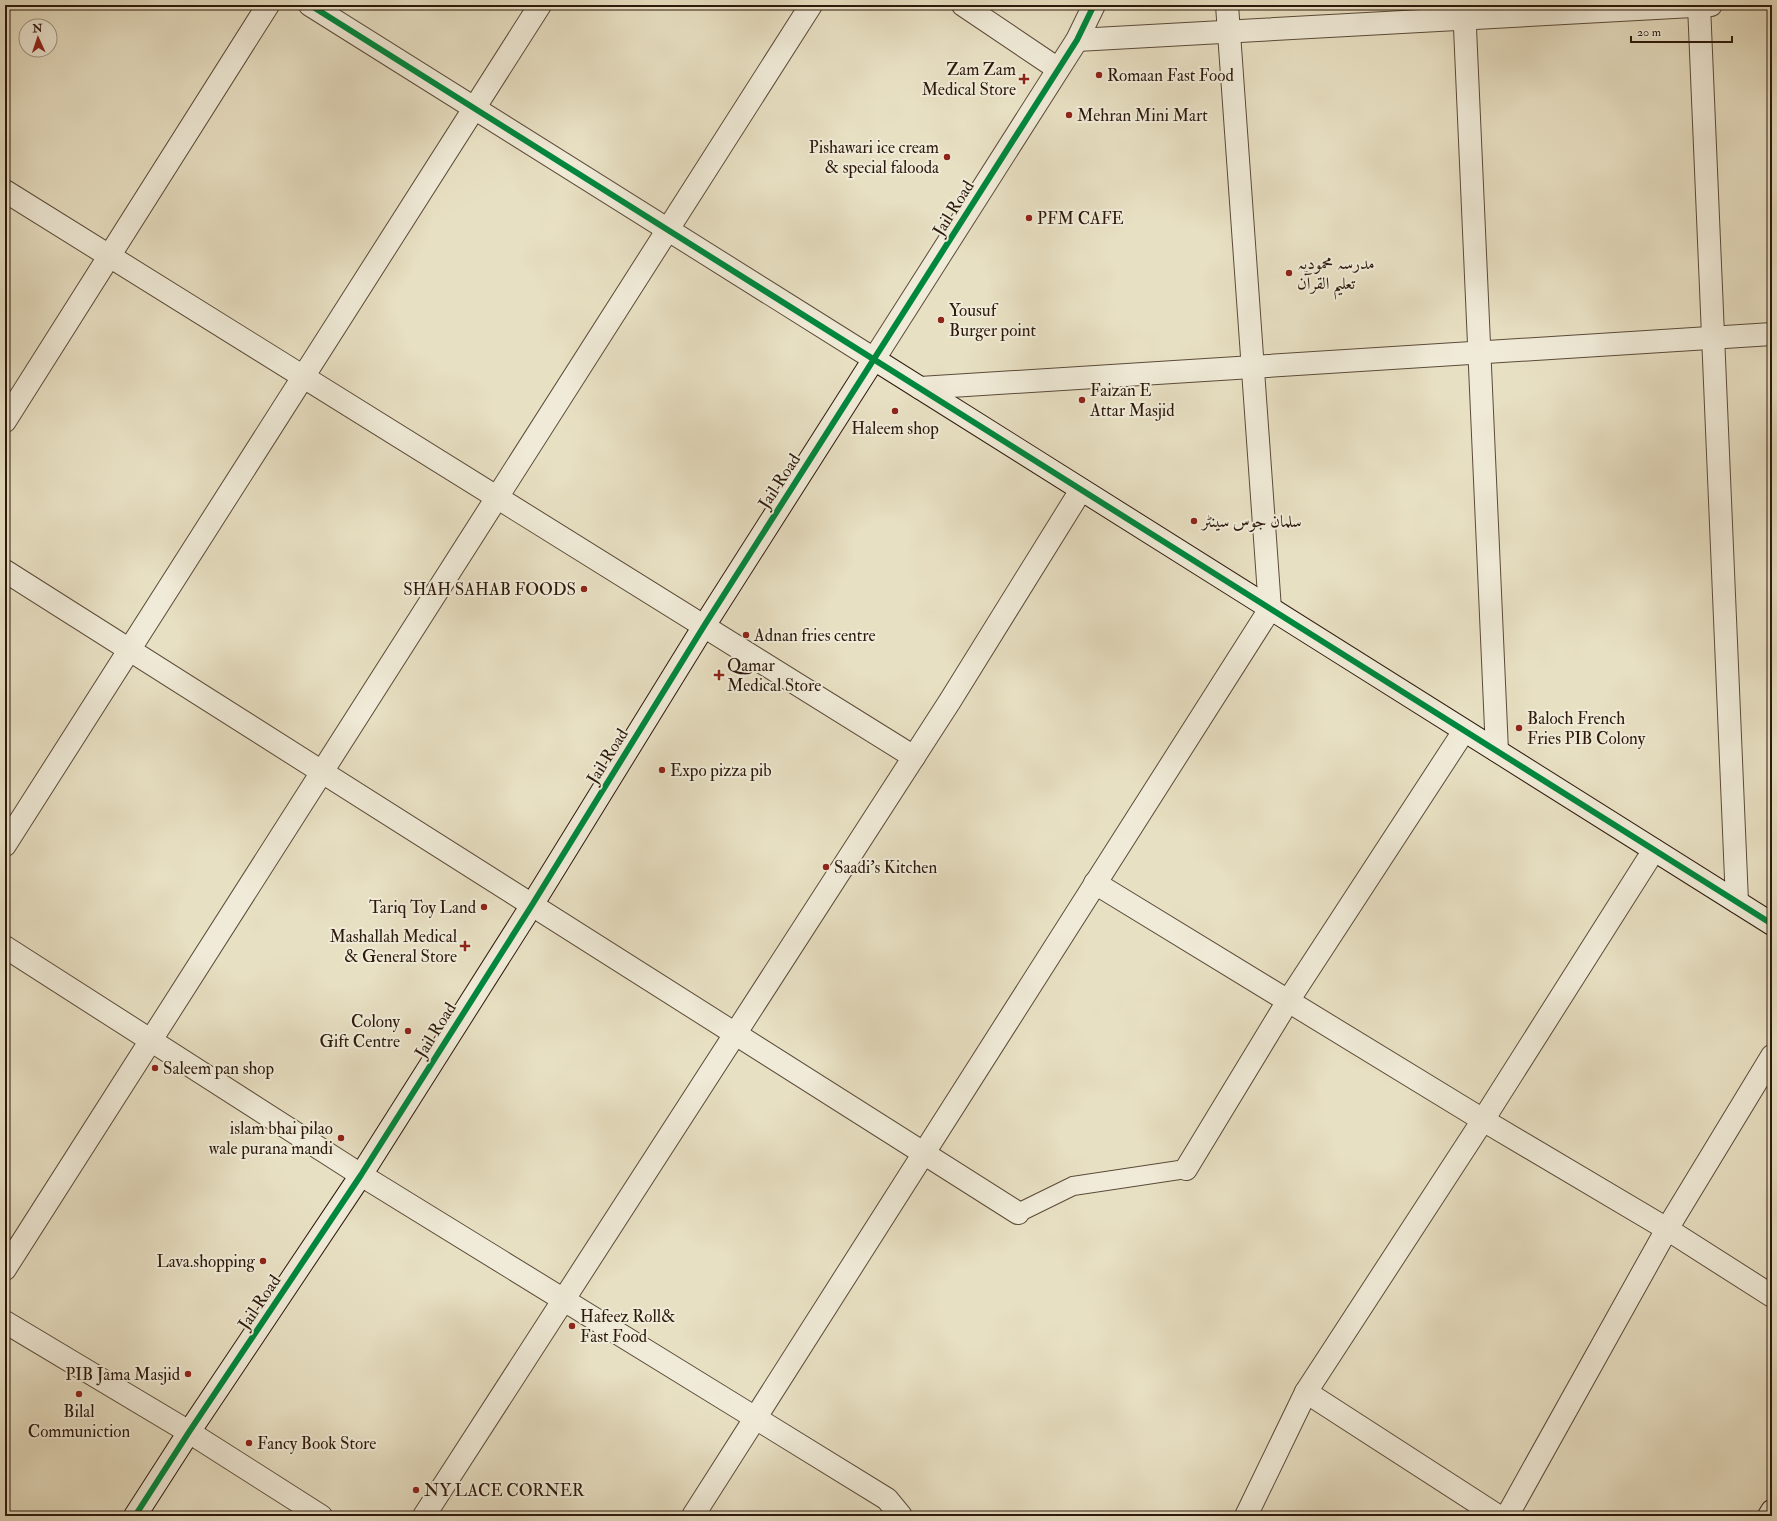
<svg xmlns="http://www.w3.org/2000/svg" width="1777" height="1521" font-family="'IM FELL Double Pica',Amiri,serif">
<rect width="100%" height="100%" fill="#e8e0c3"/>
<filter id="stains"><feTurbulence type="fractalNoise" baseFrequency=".005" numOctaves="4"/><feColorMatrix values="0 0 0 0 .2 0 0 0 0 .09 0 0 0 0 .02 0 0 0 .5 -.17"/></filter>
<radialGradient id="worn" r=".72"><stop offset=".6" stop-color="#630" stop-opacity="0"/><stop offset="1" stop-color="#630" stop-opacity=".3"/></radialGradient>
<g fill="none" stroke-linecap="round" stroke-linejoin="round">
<defs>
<polyline id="lane" points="1018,1213 1073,1186 1186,1169"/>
<g id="street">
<polyline points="310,5 874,359 1077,40 1094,5"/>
<polyline points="963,5 1058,69"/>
<polyline points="1464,5 1497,751"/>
<polyline points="1699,5 1737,902"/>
<polyline points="1077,40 1711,5"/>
<polyline points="5,191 914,757"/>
<polyline points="920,388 1772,334"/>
<polyline points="5,421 268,5"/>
<polyline points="5,571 1018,1213"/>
<polyline points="5,845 540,5"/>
<polyline points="1095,883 1483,1120 1667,1229 1772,1296"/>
<polyline points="5,947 361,1175 887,1499 901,1516"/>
<polyline points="1186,1169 1288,1001 1464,731"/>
<polyline points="5,1269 811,5"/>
<polyline points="5,1322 189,1432 321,1516"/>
<polyline points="1306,1392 1498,1516"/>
<polyline points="424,1516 950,701 1081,490"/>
<polyline points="693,1516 1270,609 1227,5"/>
<polyline points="1246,1516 1306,1392 1483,1120 1654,850"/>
<polyline points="1507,1516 1667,1229 1772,1056"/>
</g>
<g id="secondary">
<polyline points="135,1516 189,1432 361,1175 532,905 704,626 874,359 1772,924"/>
<polyline points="1769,1516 1772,1511"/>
</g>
</defs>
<use href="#lane" stroke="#5b4b39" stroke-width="20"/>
<use href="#street" stroke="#5b4b39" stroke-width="24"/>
<use href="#secondary" stroke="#2c190b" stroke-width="24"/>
<use href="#lane" stroke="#f0ebd8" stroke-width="18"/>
<use href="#street" stroke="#f0ebd8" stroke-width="22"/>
<use href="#secondary" stroke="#f0ebd8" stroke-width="22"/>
<defs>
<g id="cycleway">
<polyline points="310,5 1772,924"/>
<polyline points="135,1516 189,1432 361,1175 532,905 704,626 1077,40 1094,5"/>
</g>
</defs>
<use href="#cycleway" stroke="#f0ebd8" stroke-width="8"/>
<use href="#cycleway" stroke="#00873e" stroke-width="6"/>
</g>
<g fill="#8f2418" stroke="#f0ebd8" stroke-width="1.5">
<circle cx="1099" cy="75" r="4"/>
<path d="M1022 73h4v4h4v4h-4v4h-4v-4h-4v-4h4z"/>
<circle cx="1069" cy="115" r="4"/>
<circle cx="947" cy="157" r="4"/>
<circle cx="1029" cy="218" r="4"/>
<circle cx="1289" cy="273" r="4"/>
<circle cx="941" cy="320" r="4"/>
<circle cx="1082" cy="400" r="4"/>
<circle cx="895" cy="411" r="4"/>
<circle cx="1194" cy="521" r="4"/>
<circle cx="584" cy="589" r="4"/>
<circle cx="746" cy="635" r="4"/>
<path d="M717 669h4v4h4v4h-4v4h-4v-4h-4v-4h4z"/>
<circle cx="1519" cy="728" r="4"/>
<circle cx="662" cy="770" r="4"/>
<circle cx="826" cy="867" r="4"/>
<circle cx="484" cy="907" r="4"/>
<path d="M463 940h4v4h4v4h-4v4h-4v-4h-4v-4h4z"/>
<circle cx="408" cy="1031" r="4"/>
<circle cx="155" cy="1068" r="4"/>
<circle cx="341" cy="1138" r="4"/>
<circle cx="263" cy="1261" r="4"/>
<circle cx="572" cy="1326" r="4"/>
<circle cx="188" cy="1374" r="4"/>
<circle cx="79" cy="1394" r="4"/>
<circle cx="249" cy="1443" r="4"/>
<circle cx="416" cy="1490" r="4"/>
</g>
<g text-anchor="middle" stroke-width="4" stroke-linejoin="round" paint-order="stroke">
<g font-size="17" fill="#2c190b" stroke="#f0ebd8" text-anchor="start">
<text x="1016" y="75" text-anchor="end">Zam Zam<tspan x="1016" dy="20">Medical Store</tspan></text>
<text x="1107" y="81">Romaan Fast Food</text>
<text x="1077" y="121">Mehran Mini Mart</text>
<text x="939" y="153" text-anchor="end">Pishawari ice cream<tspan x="939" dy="20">&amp; special falooda</tspan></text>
<text x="1037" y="224">PFM CAFE</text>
<text x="1297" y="269">مدرسہ محمودیہ<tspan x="1297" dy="20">تعلیم القرآن</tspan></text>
<text x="949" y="316">Yousuf<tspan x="949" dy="20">Burger point</tspan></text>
<text x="1090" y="396">Faizan E<tspan x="1090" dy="20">Attar Masjid</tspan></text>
<text x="895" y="434" text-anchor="middle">Haleem shop</text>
<text x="1202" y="527">سلمان جوس سینٹر</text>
<text x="576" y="595" text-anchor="end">SHAH SAHAB FOODS</text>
<text x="754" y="641">Adnan fries centre</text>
<text x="727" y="671">Qamar<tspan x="727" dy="20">Medical Store</tspan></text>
<text x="1527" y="724">Baloch French<tspan x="1527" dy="20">Fries PIB Colony</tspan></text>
<text x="670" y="776">Expo pizza pib</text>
<text x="834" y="873">Saadi's Kitchen</text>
<text x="476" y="913" text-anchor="end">Tariq Toy Land</text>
<text x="457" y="942" text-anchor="end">Mashallah Medical<tspan x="457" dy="20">&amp; General Store</tspan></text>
<text x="400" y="1027" text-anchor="end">Colony<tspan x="400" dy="20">Gift Centre</tspan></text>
<text x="163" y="1074">Saleem pan shop</text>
<text x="333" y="1134" text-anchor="end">islam bhai pilao<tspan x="333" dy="20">wale purana mandi</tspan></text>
<text x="255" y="1267" text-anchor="end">Lava.shopping</text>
<text x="580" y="1322">Hafeez Roll&amp;<tspan x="580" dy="20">Fast Food</tspan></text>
<text x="180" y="1380" text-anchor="end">PIB Jama Masjid</text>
<text x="79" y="1417" text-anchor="middle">Bilal<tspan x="79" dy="20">Communiction</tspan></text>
<text x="257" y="1449">Fancy Book Store</text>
<text x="424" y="1496">NY LACE CORNER</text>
</g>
<g font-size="17" fill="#2c190b" stroke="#f0ebd8">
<text transform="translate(953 208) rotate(-58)" y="6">Jail Road</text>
<text transform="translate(779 481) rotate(-57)" y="6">Jail Road</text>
<text transform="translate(607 756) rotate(-58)" y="6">Jail Road</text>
<text transform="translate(435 1030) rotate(-58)" y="6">Jail Road</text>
<text transform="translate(259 1302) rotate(-56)" y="6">Jail Road</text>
</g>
</g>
<rect width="1777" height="1521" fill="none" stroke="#e8e0c3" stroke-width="20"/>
<rect x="6" y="6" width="1765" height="1509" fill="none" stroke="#2c190b" stroke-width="2"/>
<rect x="10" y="10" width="1757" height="1501" fill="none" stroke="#2c190b"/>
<g transform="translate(38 38) rotate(357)"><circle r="19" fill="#f0ebd8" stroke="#a29786"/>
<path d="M0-3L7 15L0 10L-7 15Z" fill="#8f2418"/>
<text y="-6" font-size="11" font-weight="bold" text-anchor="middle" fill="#2c190b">N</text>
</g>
<path d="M1631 36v6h101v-6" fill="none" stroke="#2c190b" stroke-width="2"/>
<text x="1637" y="36" font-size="12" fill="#2c190b" stroke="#f0ebd8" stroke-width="3" paint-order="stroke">20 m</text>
<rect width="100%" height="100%" filter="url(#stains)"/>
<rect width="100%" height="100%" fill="url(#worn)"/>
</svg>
